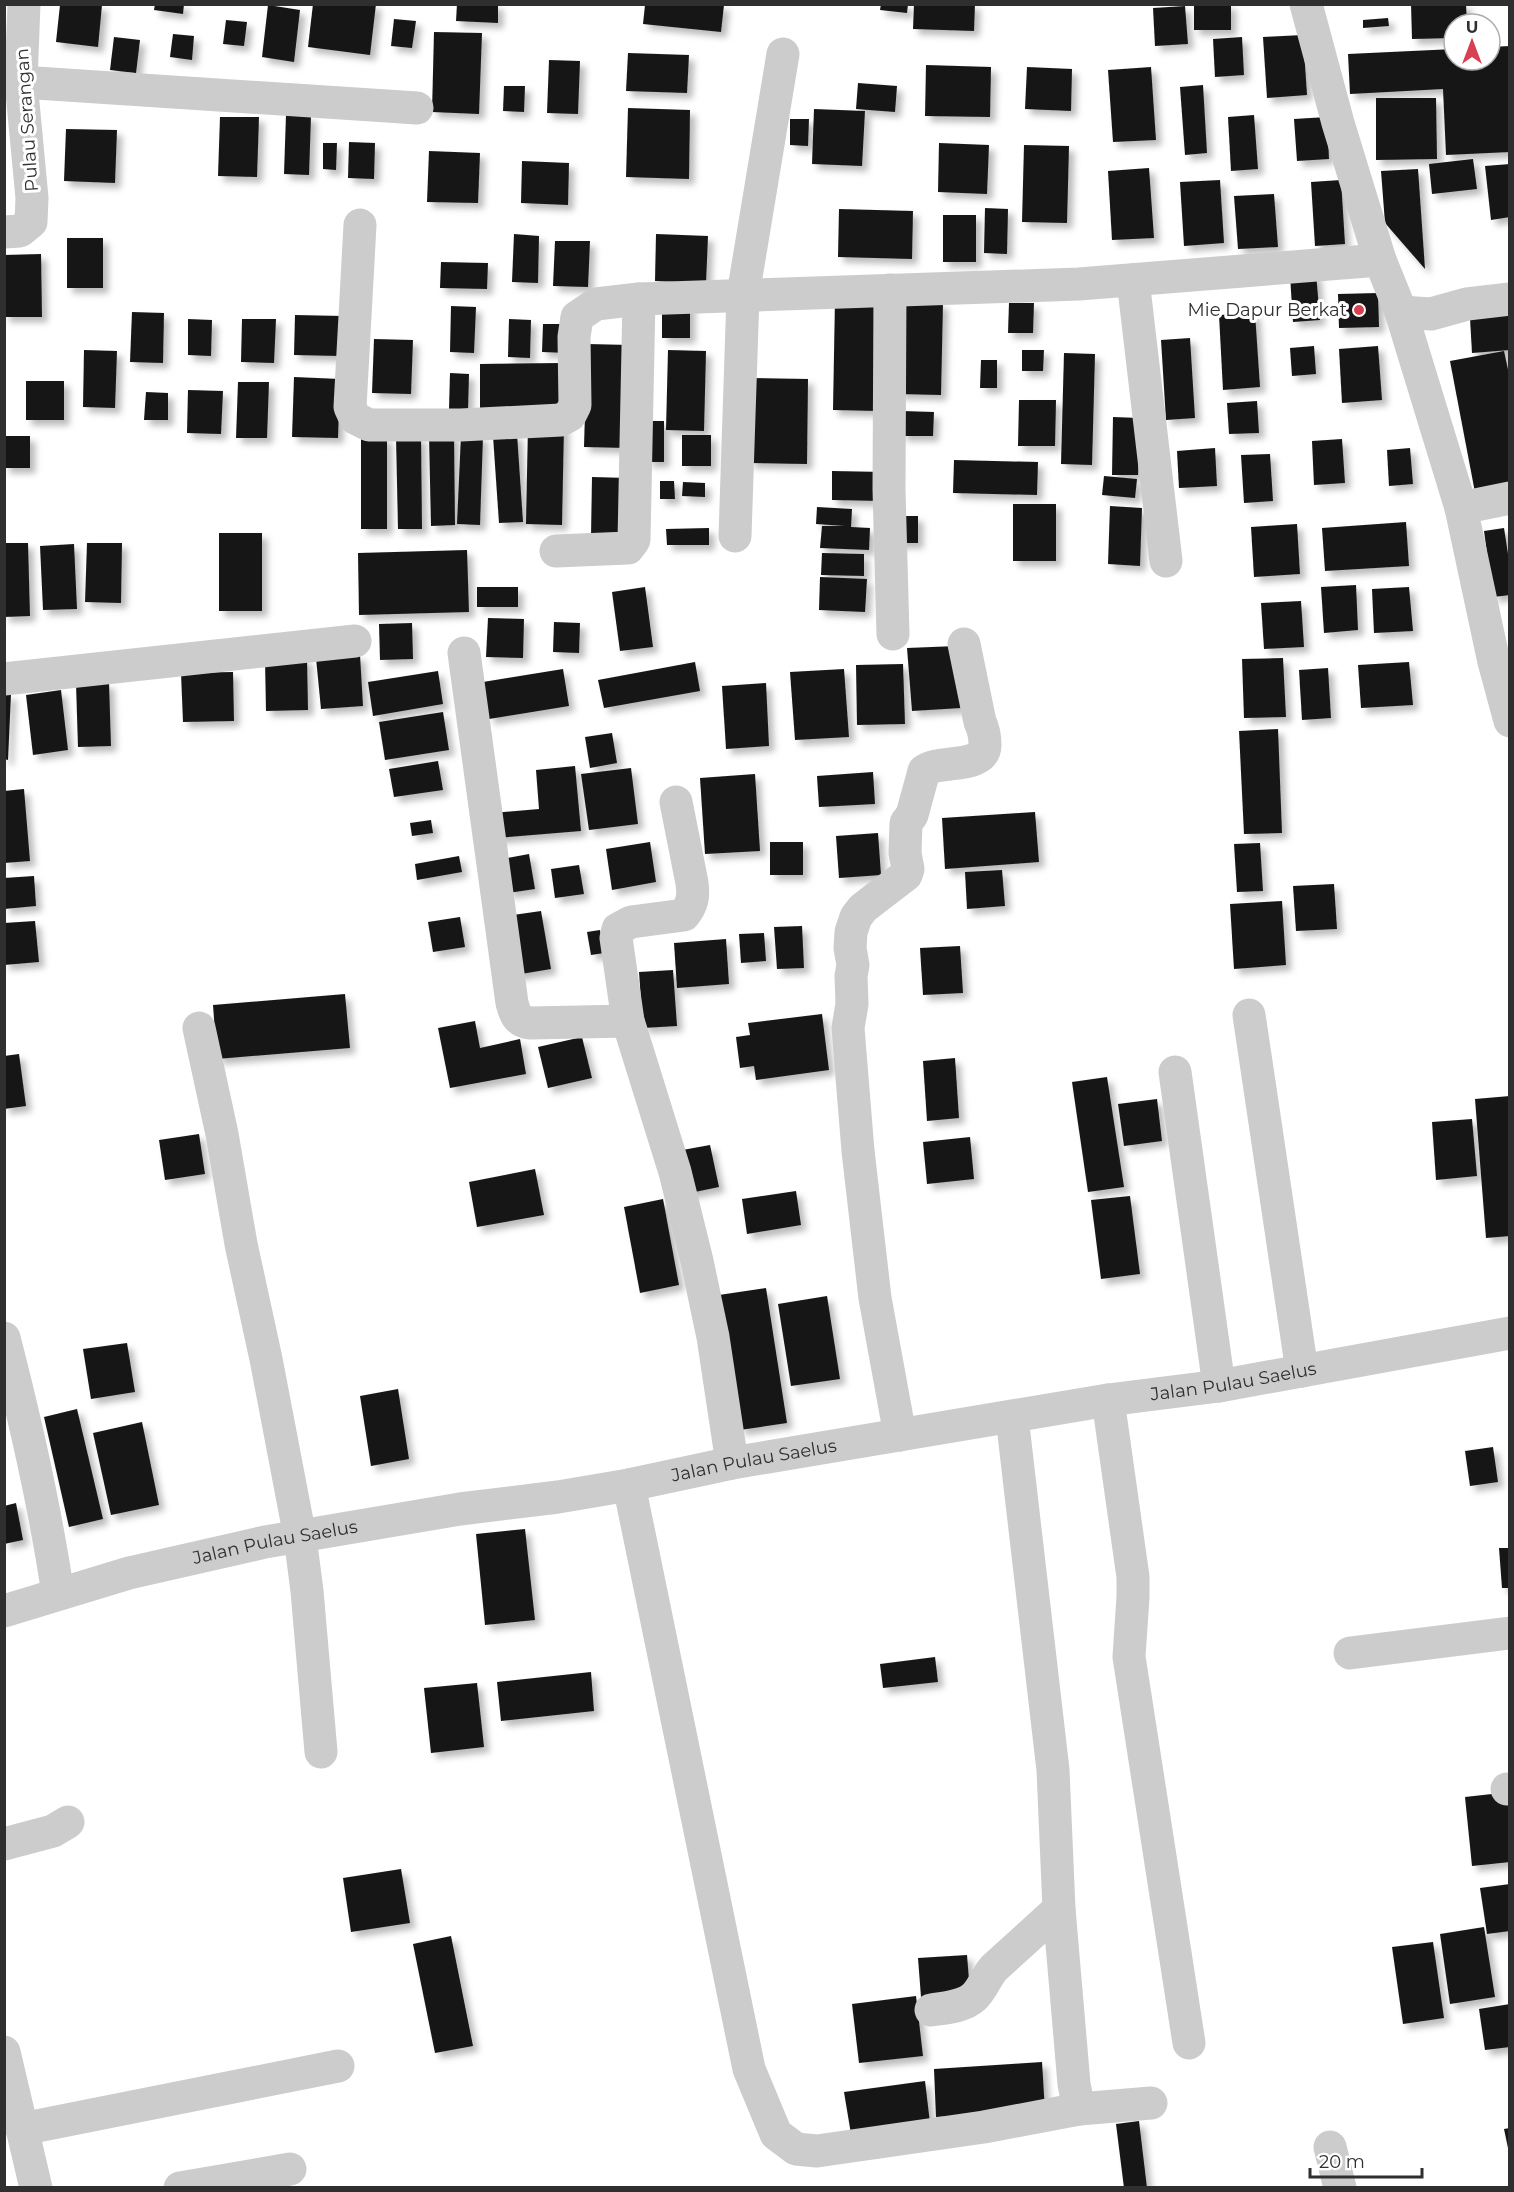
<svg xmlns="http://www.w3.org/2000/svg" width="1514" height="2192" font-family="Montserrat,sans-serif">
<defs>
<filter id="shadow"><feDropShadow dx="5.5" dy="5.5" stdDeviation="3" flood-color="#0004"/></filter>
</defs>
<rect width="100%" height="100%" fill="#fff"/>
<g fill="#161616" filter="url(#shadow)">
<polygon points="155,4 184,4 183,14 154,10"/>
<polygon points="313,4 376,4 370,55 308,47"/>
<polygon points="457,4 498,4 498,23 456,21"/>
<polygon points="881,4 908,4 907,13 880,10"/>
<polygon points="914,4 975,4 974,31 913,29"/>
<rect x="1194" y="4" width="37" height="26"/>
<polygon points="1411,4 1466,4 1467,24 1454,24 1454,38 1412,39"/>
<polygon points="60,5 102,5 98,47 56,42"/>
<polygon points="268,5 300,10 294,62 262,57"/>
<polygon points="645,5 724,5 721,32 643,24"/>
<polygon points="1185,6 1188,44 1155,46 1153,8"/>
<polygon points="1388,18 1389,26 1363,28 1363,20"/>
<polygon points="394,19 416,21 412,48 391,46"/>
<polygon points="226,20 247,22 244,46 223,44"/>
<polygon points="434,32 482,33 479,114 432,112"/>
<polygon points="173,34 194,36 192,60 170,57"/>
<polygon points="1303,35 1307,95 1267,98 1263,37"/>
<polygon points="114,37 140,40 136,73 110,70"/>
<polygon points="1242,37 1244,75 1215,77 1213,39"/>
<polygon points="1510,46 1510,152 1446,155 1443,89 1350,94 1348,54 1454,49 1454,60 1490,60 1490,47"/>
<polygon points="628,53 689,55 687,93 626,91"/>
<polygon points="549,60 580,61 578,114 547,113"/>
<polygon points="926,65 991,67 990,117 925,116"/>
<polygon points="1027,67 1072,69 1071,111 1025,109"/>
<polygon points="1151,67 1156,140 1113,142 1108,70"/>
<polygon points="858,83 897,86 895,112 856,109"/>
<polygon points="1203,85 1207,153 1185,155 1180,87"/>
<polygon points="504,86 525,86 524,112 503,111"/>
<polygon points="1376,98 1436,98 1437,159 1376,160"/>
<polygon points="628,108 690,110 689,179 626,177"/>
<polygon points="814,109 865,111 862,166 812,164"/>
<polygon points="286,115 311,116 309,175 284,174"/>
<polygon points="1254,115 1258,169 1231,171 1228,117"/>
<polygon points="220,117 259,117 257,177 218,176"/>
<polygon points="1327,117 1329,159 1297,161 1294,119"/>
<polygon points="790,119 809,119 808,146 790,145"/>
<polygon points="66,129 117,130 115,183 64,181"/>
<polygon points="349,142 375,143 374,179 348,178"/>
<polygon points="323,143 337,143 336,170 323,169"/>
<polygon points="939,143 989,145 987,194 938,192"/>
<polygon points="1024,145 1069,146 1067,223 1022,222"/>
<polygon points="429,151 480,153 478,203 427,202"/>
<polygon points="1473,159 1477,189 1432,194 1429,164"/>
<polygon points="522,161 569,163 568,205 521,203"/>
<polygon points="1510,164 1510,217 1491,220 1485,166"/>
<polygon points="1149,168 1154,238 1112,240 1108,171"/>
<polygon points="1418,169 1425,269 1385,223 1381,171"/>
<polygon points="1220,180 1224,243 1184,246 1180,182"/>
<polygon points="1341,180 1345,244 1315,246 1311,182"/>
<polygon points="1274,194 1278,247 1238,249 1234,196"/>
<polygon points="985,208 1008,209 1007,254 984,253"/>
<polygon points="839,209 913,211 912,259 838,257"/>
<rect x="943" y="215" width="33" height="47"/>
<polygon points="514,234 539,236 538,283 512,282"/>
<polygon points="656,234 708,236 706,283 655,281"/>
<rect x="67" y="238" width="36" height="50"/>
<polygon points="555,241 590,241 588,287 553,286"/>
<polygon points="41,254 42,317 4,317 4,255"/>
<polygon points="441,262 488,263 487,289 440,288"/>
<polygon points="1316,273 1320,320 1293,322 1290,275"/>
<polygon points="1378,293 1379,327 1339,328 1338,294"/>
<polygon points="835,299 881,301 878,411 833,410"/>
<polygon points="901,301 943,303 941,395 898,394"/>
<rect x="662" y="303" width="28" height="35"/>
<polygon points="1009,303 1034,303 1033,333 1008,333"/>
<polygon points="451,306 476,307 474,353 450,352"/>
<polygon points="132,312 164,313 163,363 130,362"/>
<polygon points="1255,313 1260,387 1223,390 1219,315"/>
<polygon points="295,315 342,316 340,356 294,355"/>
<polygon points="1510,315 1510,350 1472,353 1470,318"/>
<polygon points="188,319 212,320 211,356 188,355"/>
<polygon points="242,319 276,319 274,363 241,362"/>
<polygon points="509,319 531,320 530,358 508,357"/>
<polygon points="543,324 568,324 568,353 542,352"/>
<polygon points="1190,338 1195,418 1166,420 1161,340"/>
<polygon points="374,339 413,340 411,394 372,393"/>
<polygon points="587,344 630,345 628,448 584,447"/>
<polygon points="1314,346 1316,374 1292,376 1290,348"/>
<polygon points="1378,346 1382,400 1342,403 1339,349"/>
<polygon points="84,350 117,351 115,408 83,407"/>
<polygon points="668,350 706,351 704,431 666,430"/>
<polygon points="1022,350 1044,350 1043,371 1022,371"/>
<polygon points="1504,351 1510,379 1510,496 1477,503 1450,361"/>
<polygon points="1064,353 1095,354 1092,465 1061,464"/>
<polygon points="981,360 997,360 997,388 980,388"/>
<polygon points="561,363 562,408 480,409 480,364"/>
<polygon points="450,373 469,374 468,410 449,409"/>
<polygon points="294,377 340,379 338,438 292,437"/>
<polygon points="750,378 808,379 807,464 749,463"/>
<rect x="26" y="381" width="38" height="39"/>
<polygon points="238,382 269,382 267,438 236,438"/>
<polygon points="188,390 223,391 221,434 187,433"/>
<polygon points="146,392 168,393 168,420 144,420"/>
<polygon points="1019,400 1056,400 1055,446 1018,446"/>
<polygon points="1257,401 1259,433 1229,434 1227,403"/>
<polygon points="902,411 934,412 933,436 901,436"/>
<polygon points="1113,417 1140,418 1138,475 1112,475"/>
<rect x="647" y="421" width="17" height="41"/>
<polygon points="528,425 564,426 562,525 526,524"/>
<polygon points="454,434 455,525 431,526 429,435"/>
<polygon points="517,434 523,522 499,523 493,436"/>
<polygon points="461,435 483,436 480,525 457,524"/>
<rect x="682" y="435" width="29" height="31"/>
<rect x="4" y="436" width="26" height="32"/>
<polygon points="421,436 422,529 398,529 396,437"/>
<rect x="361" y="437" width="26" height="92"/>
<polygon points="1342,439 1345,483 1314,485 1312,441"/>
<polygon points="1215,448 1217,486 1179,488 1177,451"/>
<polygon points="1410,448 1413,484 1389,486 1387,450"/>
<polygon points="1270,454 1273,501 1244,503 1241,455"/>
<polygon points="954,460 1038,462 1037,495 953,493"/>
<polygon points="832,471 885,472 884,501 832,500"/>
<polygon points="1104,476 1137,479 1135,498 1102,495"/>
<polygon points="592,477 628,478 626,538 591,537"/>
<polygon points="660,481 674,481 675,499 660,499"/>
<polygon points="683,482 705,483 705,497 682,496"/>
<rect x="1013" y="504" width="43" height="57"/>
<polygon points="1110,506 1142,508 1140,566 1108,564"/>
<polygon points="817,507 852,509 851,527 870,528 869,550 820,548 822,526 845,526 816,524"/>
<rect x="894" y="516" width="24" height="27"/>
<polygon points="1406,522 1409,566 1325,571 1322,528"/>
<polygon points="1297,524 1300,574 1254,577 1251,527"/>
<polygon points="709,528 709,545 667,545 666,529"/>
<polygon points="1504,528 1510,567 1510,595 1493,597 1484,531"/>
<rect x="219" y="533" width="43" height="78"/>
<polygon points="4,543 28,543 30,616 4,617"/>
<polygon points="87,543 122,543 121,603 85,602"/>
<polygon points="74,544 77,609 43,610 40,546"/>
<polygon points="467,550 469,612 359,615 358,553"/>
<polygon points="822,553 864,554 864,576 821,575"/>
<polygon points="820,577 867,579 865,612 819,610"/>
<polygon points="1356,585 1358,630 1324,633 1321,587"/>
<rect x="477" y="587" width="41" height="20"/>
<polygon points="645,587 653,647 620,651 612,592"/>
<polygon points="1409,587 1413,631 1374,633 1372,589"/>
<polygon points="1301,601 1304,647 1264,649 1261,603"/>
<polygon points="488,618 524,619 523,658 486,657"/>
<polygon points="554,622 580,623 579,653 553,652"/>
<polygon points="412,623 413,659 380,660 379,624"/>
<polygon points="957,646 961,708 912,711 907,648"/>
<polygon points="360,655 363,706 321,709 316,658"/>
<polygon points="307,658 308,710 266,711 265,659"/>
<polygon points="1283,658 1286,717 1244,718 1242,659"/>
<polygon points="695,662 700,691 604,708 598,680"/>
<polygon points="1409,662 1413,705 1361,708 1358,665"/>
<polygon points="903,664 905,724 857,725 856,665"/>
<polygon points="1328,668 1331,718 1302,720 1299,670"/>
<polygon points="563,669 569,706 489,719 483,682"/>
<polygon points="844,669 849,737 795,740 790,672"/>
<polygon points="438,671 443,704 373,716 368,682"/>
<polygon points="233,672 234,721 183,722 181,673"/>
<polygon points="109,683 111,746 78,747 76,684"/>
<polygon points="766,683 769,746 726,749 722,686"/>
<polygon points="61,690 68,750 33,755 26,695"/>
<polygon points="4,694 11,694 8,760 4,759"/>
<polygon points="443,712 449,750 385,760 379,722"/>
<polygon points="1278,729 1282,833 1244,834 1239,731"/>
<polygon points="612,733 617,763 590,768 585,737"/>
<polygon points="438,761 443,790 394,797 389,769"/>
<polygon points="575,766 581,831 496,838 493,813 539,809 536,770"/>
<polygon points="631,768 638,824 589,830 581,774"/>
<polygon points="873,772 875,804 819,807 817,776"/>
<polygon points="755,774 760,851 705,854 700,778"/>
<polygon points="24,789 30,861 4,863 4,791"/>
<polygon points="1035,812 1039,862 945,869 942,818"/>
<polygon points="431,820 433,833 412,836 410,823"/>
<polygon points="878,833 881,875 839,878 836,836"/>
<polygon points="650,842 656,882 612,890 606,849"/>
<rect x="770" y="842" width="33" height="33"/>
<polygon points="1260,843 1263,891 1237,892 1234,844"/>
<polygon points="529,854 535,889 508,893 502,859"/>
<polygon points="459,856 462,872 417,880 415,864"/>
<polygon points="579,865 584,894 555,898 551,869"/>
<polygon points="1002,870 1005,906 967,909 965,872"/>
<polygon points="34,876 36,906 4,909 4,878"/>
<polygon points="1334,884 1337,929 1296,931 1293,886"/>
<polygon points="1282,901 1286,965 1234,969 1230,904"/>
<polygon points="541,911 551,969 515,975 506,916"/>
<polygon points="460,917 465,947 433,952 428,922"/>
<polygon points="35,921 39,962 4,965 4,923"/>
<polygon points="802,926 804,968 777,969 774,927"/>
<polygon points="600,930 604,953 591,955 587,932"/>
<polygon points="764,933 766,961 741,963 739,934"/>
<polygon points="726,939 729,984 677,988 674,943"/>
<polygon points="960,946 963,993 923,995 920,948"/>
<polygon points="673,970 677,1026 643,1028 639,972"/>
<polygon points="345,994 350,1048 217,1059 213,1005"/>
<polygon points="822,1014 829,1070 756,1080 754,1066 740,1068 736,1037 750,1035 748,1023"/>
<polygon points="475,1021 480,1048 520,1039 526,1074 450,1088 438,1028"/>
<polygon points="582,1037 592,1078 548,1088 538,1047"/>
<polygon points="19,1054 26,1106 4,1109 4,1056"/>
<polygon points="955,1058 959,1118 927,1121 923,1061"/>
<polygon points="1107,1077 1124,1187 1088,1192 1072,1082"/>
<polygon points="1510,1096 1510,1236 1486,1238 1475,1099"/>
<polygon points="1157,1099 1162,1141 1124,1146 1118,1104"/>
<polygon points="1472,1119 1477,1176 1436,1180 1432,1122"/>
<polygon points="199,1134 205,1174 165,1180 159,1140"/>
<polygon points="970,1137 974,1179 927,1184 923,1142"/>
<polygon points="710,1145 719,1187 685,1194 677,1151"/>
<polygon points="535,1169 544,1215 477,1227 469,1182"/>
<polygon points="796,1191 801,1225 747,1234 742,1199"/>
<polygon points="1130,1196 1140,1274 1101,1279 1091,1200"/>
<polygon points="663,1199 679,1285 640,1293 624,1207"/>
<polygon points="766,1288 787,1423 740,1430 719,1295"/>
<polygon points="827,1296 840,1379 791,1386 778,1304"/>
<polygon points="127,1343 135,1392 91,1399 83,1349"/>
<polygon points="398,1389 409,1459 371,1466 360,1396"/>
<polygon points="77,1409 103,1519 69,1527 44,1417"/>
<polygon points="142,1422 159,1505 111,1515 93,1433"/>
<polygon points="1493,1447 1498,1482 1470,1486 1465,1451"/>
<polygon points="16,1503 23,1540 4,1544 4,1506"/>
<polygon points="525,1529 535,1620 485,1625 476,1534"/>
<polygon points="1499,1548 1510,1548 1510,1588 1502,1588"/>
<polygon points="935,1657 938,1682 883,1688 880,1664"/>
<polygon points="591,1672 594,1711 501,1721 497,1682"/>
<polygon points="477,1683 484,1747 431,1753 424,1688"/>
<polygon points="1510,1792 1510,1862 1472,1866 1465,1797"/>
<polygon points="401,1869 410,1923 351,1932 343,1878"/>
<polygon points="1510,1884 1510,1931 1487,1934 1480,1888"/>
<polygon points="1484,1927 1495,1997 1450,2004 1440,1934"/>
<polygon points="451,1936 473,2046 435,2053 413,1944"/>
<polygon points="1433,1942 1444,2018 1403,2024 1392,1947"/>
<polygon points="967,1955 970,1993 921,1997 918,1958"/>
<polygon points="916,1996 923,2056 859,2063 852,2004"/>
<polygon points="1510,2004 1510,2047 1485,2050 1479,2009"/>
<polygon points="1042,2062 1045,2111 936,2117 934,2069"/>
<polygon points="925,2081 930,2123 851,2134 844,2092"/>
<polygon points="1139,2121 1147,2188 1124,2188 1116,2124"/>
<polygon points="1510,2128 1510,2148 1508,2148 1504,2129"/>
</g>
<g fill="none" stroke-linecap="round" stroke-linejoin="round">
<g stroke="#ccc" stroke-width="33">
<polyline points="1306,4 1338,123 1380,260 1401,312 1461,508 1494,662 1510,721"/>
<polyline points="21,82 417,108"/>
<polyline points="360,225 350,407 355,418 369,425 461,425 561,420 570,415 575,405 574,337 577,317 596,304 639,299 1079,284 1380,260"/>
<polyline points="4,232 20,231 31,222 32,198 21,82 24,4"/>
<polyline points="1133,280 1166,561"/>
<polyline points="890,290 889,489 893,634"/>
<polyline points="1401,312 1431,314 1467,304 1510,299"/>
<polyline points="1461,508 1510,498"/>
<polyline points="735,536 743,295 783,54"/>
<polyline points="556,551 628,548 634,540 639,299"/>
<path d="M464,653L512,1003C515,1014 517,1021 530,1023L628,1021"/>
<polyline points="4,679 355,641"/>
<path d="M676,802L692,883C694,897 692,905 684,915L631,922L618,929L616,938L628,1021L675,1172L697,1261L713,1337L732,1463"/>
<polyline points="1249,1015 1302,1371"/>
<polyline points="199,1028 222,1134 241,1244 266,1359 300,1537 307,1591 321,1752"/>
<polyline points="1175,1072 1219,1386"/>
<path d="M4,1338C26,1423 45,1507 58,1594"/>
<polyline points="1108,1400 1133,1577 1133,1597 1129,1657 1189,2043"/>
<polyline points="1012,1417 1053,1770 1059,1909 1074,2084 1079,2109"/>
<path d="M900,1435L875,1298L858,1151L848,1028L852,1004L851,976L853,965L850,948L851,932L856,917L863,908L906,875L908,869L905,853L906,823L912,815L924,771C939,759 984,770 985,745C985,737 984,730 980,722L964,644"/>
<polyline points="629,1485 749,2069 776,2134 796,2149 817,2151 984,2127 1079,2109 1151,2103"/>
<polyline points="1350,1653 1510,1633"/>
<polyline points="1507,1789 1510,1789"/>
<polyline points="4,1844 53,1831 68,1822"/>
<path d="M931,2010C945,2008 963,2007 974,1997C982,1990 986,1977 994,1968L1059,1909"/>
<polyline points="4,2052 36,2188"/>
<polyline points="22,2129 338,2066"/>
<polyline points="1330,2147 1340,2188"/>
<polyline points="180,2188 290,2169"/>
</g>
<path stroke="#ccc" stroke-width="33" id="s1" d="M4,1611L129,1573L265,1542L460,1509L558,1497L629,1485L732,1463L1108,1400L1219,1386L1510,1333"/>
</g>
<circle fill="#d84051" stroke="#fff" stroke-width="2" cx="1359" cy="310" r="6"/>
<g text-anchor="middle" stroke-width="6" stroke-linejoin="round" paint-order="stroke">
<g font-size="18" fill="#2f2f2f" stroke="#fff">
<text transform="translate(27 120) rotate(-94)" y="6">Pulau Serangan</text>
<text dy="6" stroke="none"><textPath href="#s1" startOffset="1252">Jalan Pulau Saelus</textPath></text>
<text dy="6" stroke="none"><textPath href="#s1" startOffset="766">Jalan Pulau Saelus</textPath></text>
<text dy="6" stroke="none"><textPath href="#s1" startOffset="280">Jalan Pulau Saelus</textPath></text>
</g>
<g font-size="18" fill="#2f2f2f" stroke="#fff" text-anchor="end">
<text x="1347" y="316">Mie Dapur Berkat</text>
</g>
</g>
<rect width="1514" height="2192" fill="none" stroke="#2f2f2f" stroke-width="12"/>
<g transform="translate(1472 42)"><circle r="28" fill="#ffffff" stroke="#acacac" stroke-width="1.5"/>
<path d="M0-4.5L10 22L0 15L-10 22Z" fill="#d84051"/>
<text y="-9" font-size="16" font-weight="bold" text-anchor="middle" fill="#2f2f2f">U</text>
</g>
<path d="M1310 2168v9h112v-9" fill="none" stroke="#2f2f2f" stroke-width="3"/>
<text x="1319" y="2168" font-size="18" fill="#2f2f2f" stroke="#ffffff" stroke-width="4.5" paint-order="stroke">20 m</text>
</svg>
